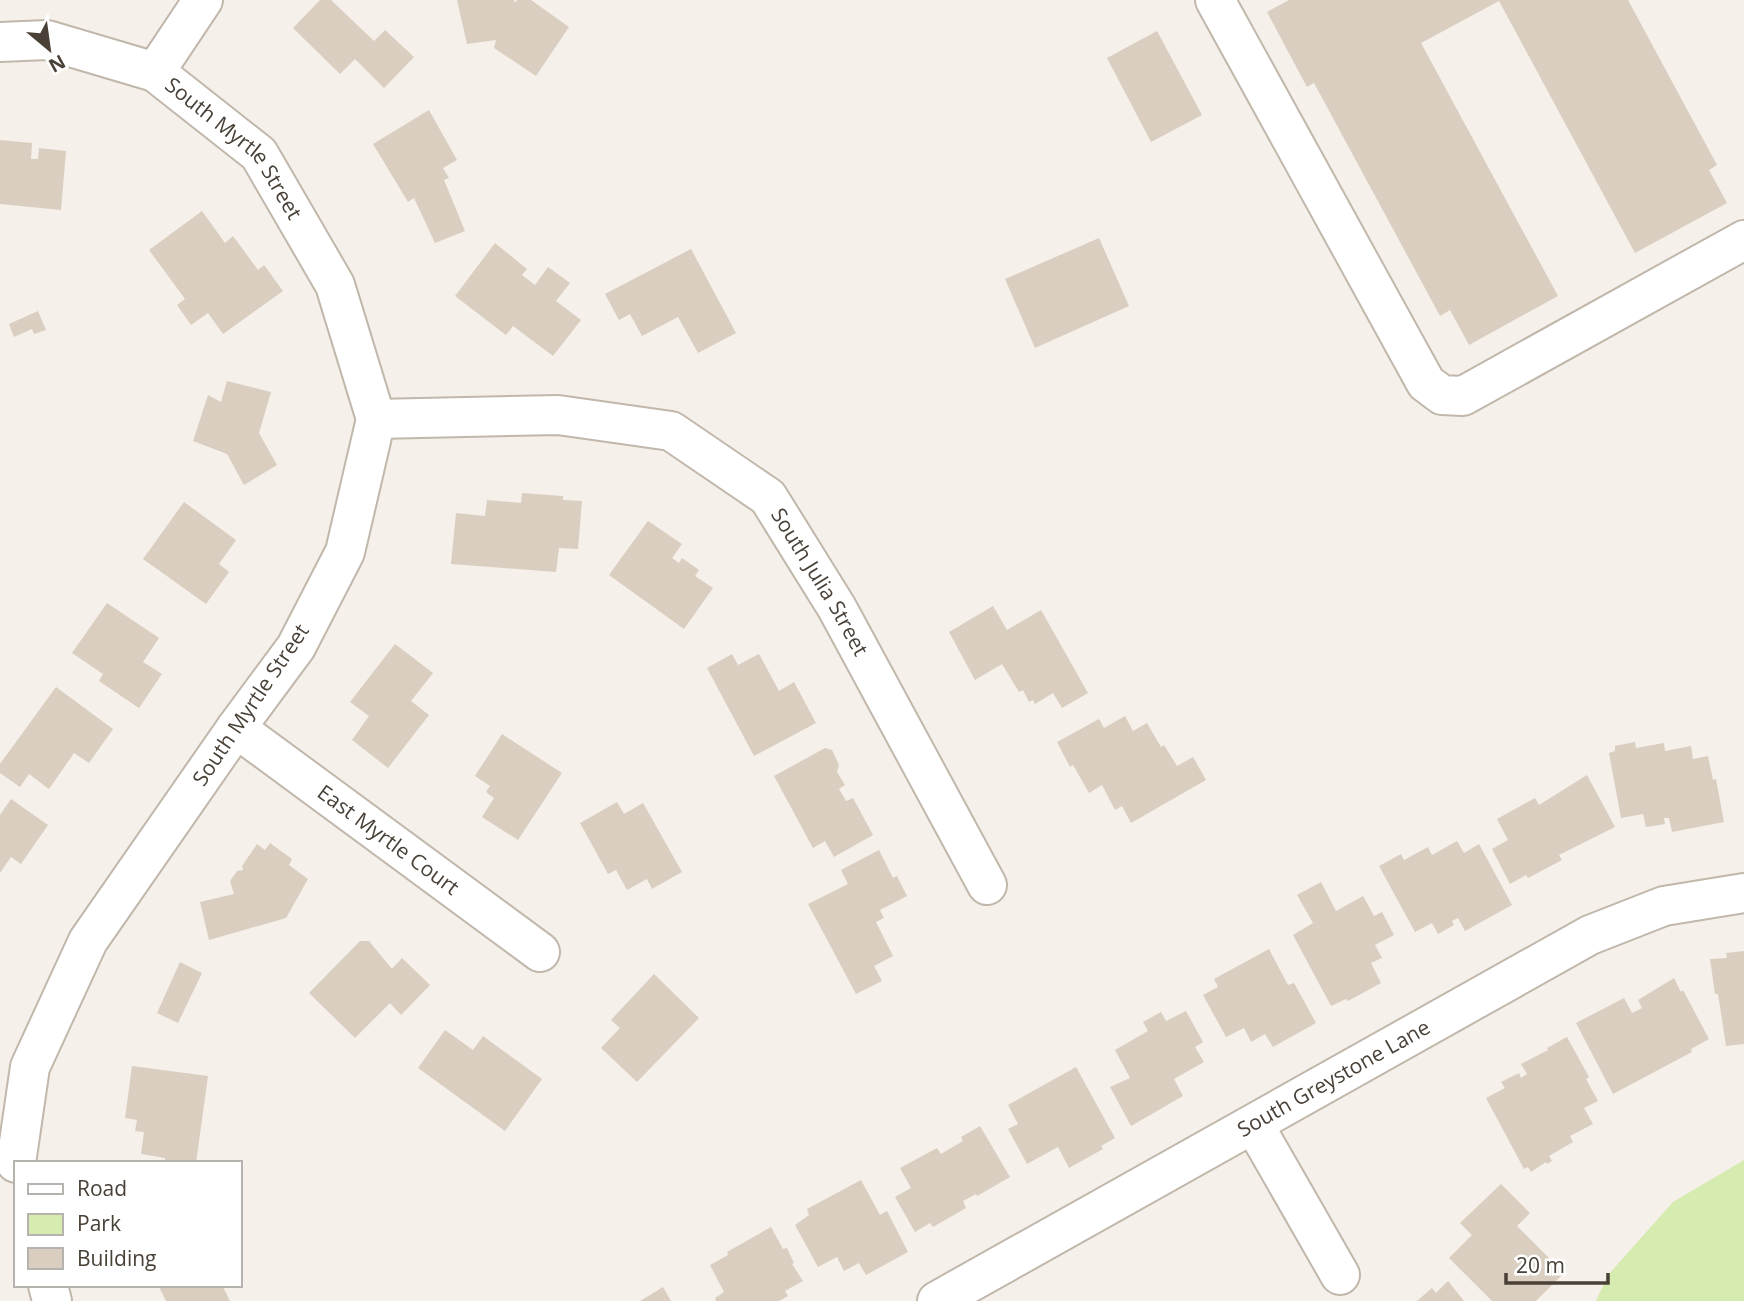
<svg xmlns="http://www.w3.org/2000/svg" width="1744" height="1301" font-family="'Open Sans',sans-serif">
<rect width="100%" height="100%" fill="#f5f0e9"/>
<polygon fill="#d6ebb0" points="1744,1160 1744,1301 1596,1301 1608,1275 1673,1202"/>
<g fill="#dacec1">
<polygon points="320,0 331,0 374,41 385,30 414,57 384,88 355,59 340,74 293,28"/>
<polygon points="457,0 514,0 515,3 517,0 531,0 569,27 536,76 494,48 496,40 467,44"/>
<polygon points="1289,0 1628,0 1717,165 1709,170 1727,203 1635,253 1499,1 1421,43 1558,296 1469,345 1450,310 1440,316 1314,83 1307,87 1267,12"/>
<polygon points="1157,31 1202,115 1151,142 1107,58"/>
<polygon points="429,110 457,160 443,168 449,178 444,180 465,231 435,243 414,198 408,202 373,144"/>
<polygon points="0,140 32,143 31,159 38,159 39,148 66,151 61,210 0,204"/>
<polygon points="202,211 225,243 233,236 258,270 264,265 283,291 223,334 208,313 191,325 177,305 185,299 149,250"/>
<polygon points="1099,238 1129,306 1035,348 1005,279"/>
<polygon points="495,243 527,269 522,275 535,285 548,267 570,283 556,301 581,320 553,356 513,326 506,335 455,296"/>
<polygon points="691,249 736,333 698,353 678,317 642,336 630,314 619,320 605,294"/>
<polygon points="38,311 46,330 34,334 32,329 14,337 9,324"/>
<polygon points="227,381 271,392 259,433 277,465 244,485 227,454 193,441 208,395 221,402"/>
<polygon points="522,493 563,496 563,500 582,501 578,549 559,548 556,572 451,564 456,513 485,516 487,500 521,503"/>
<polygon points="184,502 236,540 219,564 229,572 206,604 143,559"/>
<polygon points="648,521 682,544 672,558 679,563 682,558 699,570 695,576 713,588 684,629 609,575"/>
<polygon points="107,603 159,638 143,662 162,674 139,708 99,681 103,674 72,653"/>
<polygon points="993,606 1007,630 1041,610 1088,693 1062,708 1053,693 1035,704 1033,700 1029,702 1023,690 1019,692 1002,664 975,680 949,632"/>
<polygon points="395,644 433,673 411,701 429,715 388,768 352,740 369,716 350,702"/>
<polygon points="732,654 738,665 759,654 779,691 794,682 816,723 754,756 707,668"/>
<polygon points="56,687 113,729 89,763 74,753 49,789 29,774 20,787 0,773 0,764"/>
<polygon points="1125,716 1133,731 1147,723 1161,747 1164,745 1177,766 1193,757 1206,780 1131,823 1122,806 1115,810 1102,785 1089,793 1073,765 1070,767 1057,742 1099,719 1104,728"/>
<polygon points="502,734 562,773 518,840 482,817 494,798 486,792 490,786 475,776"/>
<polygon points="1635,742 1636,748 1664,743 1665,751 1691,746 1693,759 1708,756 1713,780 1716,779 1724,822 1672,832 1669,818 1664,818 1665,824 1646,827 1643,814 1621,818 1609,753 1615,751 1615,746"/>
<polygon points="825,748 832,750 839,765 837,772 845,785 839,789 846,801 853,798 873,835 834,857 825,841 813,848 774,776"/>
<polygon points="1587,775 1615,827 1559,855 1562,860 1528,878 1526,875 1510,884 1492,849 1508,840 1497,819 1535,798 1539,805"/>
<polygon points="11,799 48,825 21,864 11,857 0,873 0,815"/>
<polygon points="617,802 624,814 643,803 682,872 652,889 647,879 627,890 616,870 608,874 580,823"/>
<polygon points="1457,841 1464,853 1479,844 1512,905 1465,931 1458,918 1452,921 1454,925 1438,934 1432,923 1415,932 1379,866 1401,854 1404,860 1428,847 1432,855"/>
<polygon points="270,843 292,859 289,865 308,879 286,918 209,940 200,902 234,894 230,881 237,871 243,870 242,866 257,844 265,850"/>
<polygon points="879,850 893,878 897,876 907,896 880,910 884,918 876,922 893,956 874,966 882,981 856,994 808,904 848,884 841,870"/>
<polygon points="1321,882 1336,911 1363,896 1374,916 1382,912 1394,935 1375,945 1382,958 1371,963 1381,983 1348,1001 1346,999 1331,1006 1293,935 1313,923 1297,895"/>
<polygon points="360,941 369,941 392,969 402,958 430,985 401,1015 390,1003 355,1038 309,993"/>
<polygon points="1269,949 1288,985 1294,983 1316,1023 1273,1047 1265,1034 1251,1042 1244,1028 1226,1037 1203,995 1218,987 1214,979"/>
<polygon points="1744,951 1744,1044 1726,1046 1718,994 1715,994 1710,959 1727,958 1726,953"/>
<polygon points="180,962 202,973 178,1023 157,1013"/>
<polygon points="654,974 699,1018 637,1082 601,1048 620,1028 611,1020"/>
<polygon points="1674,978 1681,992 1683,990 1709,1039 1691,1049 1692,1052 1613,1094 1576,1023 1624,998 1632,1013 1642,1008 1638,1000"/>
<polygon points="1186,1011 1203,1042 1195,1047 1204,1062 1174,1079 1183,1096 1131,1126 1110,1087 1130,1078 1115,1050 1148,1031 1143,1022 1161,1012 1166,1021"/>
<polygon points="445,1030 473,1050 483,1036 542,1079 505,1131 418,1068"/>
<polygon points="1567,1037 1589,1077 1586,1079 1598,1101 1584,1108 1593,1124 1570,1136 1573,1142 1549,1156 1552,1161 1547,1164 1546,1162 1531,1172 1528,1167 1524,1169 1486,1098 1505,1088 1501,1082 1519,1073 1521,1078 1527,1074 1521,1064 1548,1050 1547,1048"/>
<polygon points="132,1066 208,1076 196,1163 165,1163 165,1158 141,1154 144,1132 135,1131 137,1120 125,1118"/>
<polygon points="1076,1067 1115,1138 1101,1146 1103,1149 1069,1168 1058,1147 1027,1164 1008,1129 1018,1124 1008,1105"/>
<polygon points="980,1126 1010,1177 977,1196 976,1194 963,1201 966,1208 933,1227 930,1223 915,1232 895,1197 911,1188 900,1168 937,1148 941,1154 963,1141 961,1137"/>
<polygon points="861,1180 880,1215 887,1211 908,1252 866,1275 859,1263 844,1271 837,1257 818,1267 795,1225 809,1215 807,1209"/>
<polygon points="1501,1184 1530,1213 1517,1226 1564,1273 1536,1301 1492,1301 1449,1258 1472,1235 1460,1223"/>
<polygon points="771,1227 783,1249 787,1248 794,1263 792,1264 803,1281 785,1291 788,1296 779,1301 716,1301 715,1298 724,1292 710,1265 728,1255 727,1252"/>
<polygon points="1448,1281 1464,1301 1417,1301 1432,1288 1436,1293"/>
<polygon points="158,1285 222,1285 230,1301 166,1301"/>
<polygon points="663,1287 671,1301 640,1301"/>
</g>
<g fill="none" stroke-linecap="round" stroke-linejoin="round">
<defs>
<g id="minor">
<polyline points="1215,0 1426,383 1442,395 1463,396 1744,240"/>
<path id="s1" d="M0,42L47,40L155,72L259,154L335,285L376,419L345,552L296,647L236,728L88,941L30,1067L16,1163"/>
<polyline points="155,72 203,0"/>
<path id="s2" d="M376,419L558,415L671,431L768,497L837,608L987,885"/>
<path id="s3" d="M236,728L540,952"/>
<polyline points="1254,1125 1340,1275"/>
<polyline points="48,1285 52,1301"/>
<path id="s4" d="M937,1301L1590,935L1664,906L1744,893"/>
</g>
</defs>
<use href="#minor" stroke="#c1b7ab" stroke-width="42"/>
<use href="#minor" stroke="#fff" stroke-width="38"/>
</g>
<g text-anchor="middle" stroke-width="6" stroke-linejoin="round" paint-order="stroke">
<g font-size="21" fill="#494037" stroke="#fff">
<text dy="7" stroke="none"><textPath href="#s1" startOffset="271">South Myrtle Street</textPath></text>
<text dy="7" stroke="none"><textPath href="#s2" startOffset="513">South Julia Street</textPath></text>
<text transform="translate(251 705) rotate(-56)" y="7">South Myrtle Street</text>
<text dy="7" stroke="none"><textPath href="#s3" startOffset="189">East Myrtle Court</textPath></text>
<text dy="7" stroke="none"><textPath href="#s4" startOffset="455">South Greystone Lane</textPath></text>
</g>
</g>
<rect x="14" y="1161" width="228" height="126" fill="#ffffff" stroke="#b6b3af" stroke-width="2"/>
<rect x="28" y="1184" width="35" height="10" fill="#ffffff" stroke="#b6b3af" stroke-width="2"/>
<text x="77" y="1196" font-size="21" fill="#494037">Road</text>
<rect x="28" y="1214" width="35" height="21" fill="#d6ebb0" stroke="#b6b3af" stroke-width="2"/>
<text x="77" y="1231" font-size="21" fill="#494037">Park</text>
<rect x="28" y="1248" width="35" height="21" fill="#dacec1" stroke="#b6b3af" stroke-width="2"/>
<text x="77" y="1266" font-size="21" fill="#494037">Building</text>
<g transform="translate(49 49) rotate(151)" stroke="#ffffff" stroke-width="5" paint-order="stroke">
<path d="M0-5L12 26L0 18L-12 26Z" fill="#494037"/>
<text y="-10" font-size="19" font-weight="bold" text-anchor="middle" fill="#494037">N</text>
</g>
<path d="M1506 1273v10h102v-10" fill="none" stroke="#494037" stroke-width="3.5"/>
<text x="1516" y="1273" font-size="21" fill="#494037" stroke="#ffffff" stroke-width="5" paint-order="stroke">20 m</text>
</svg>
